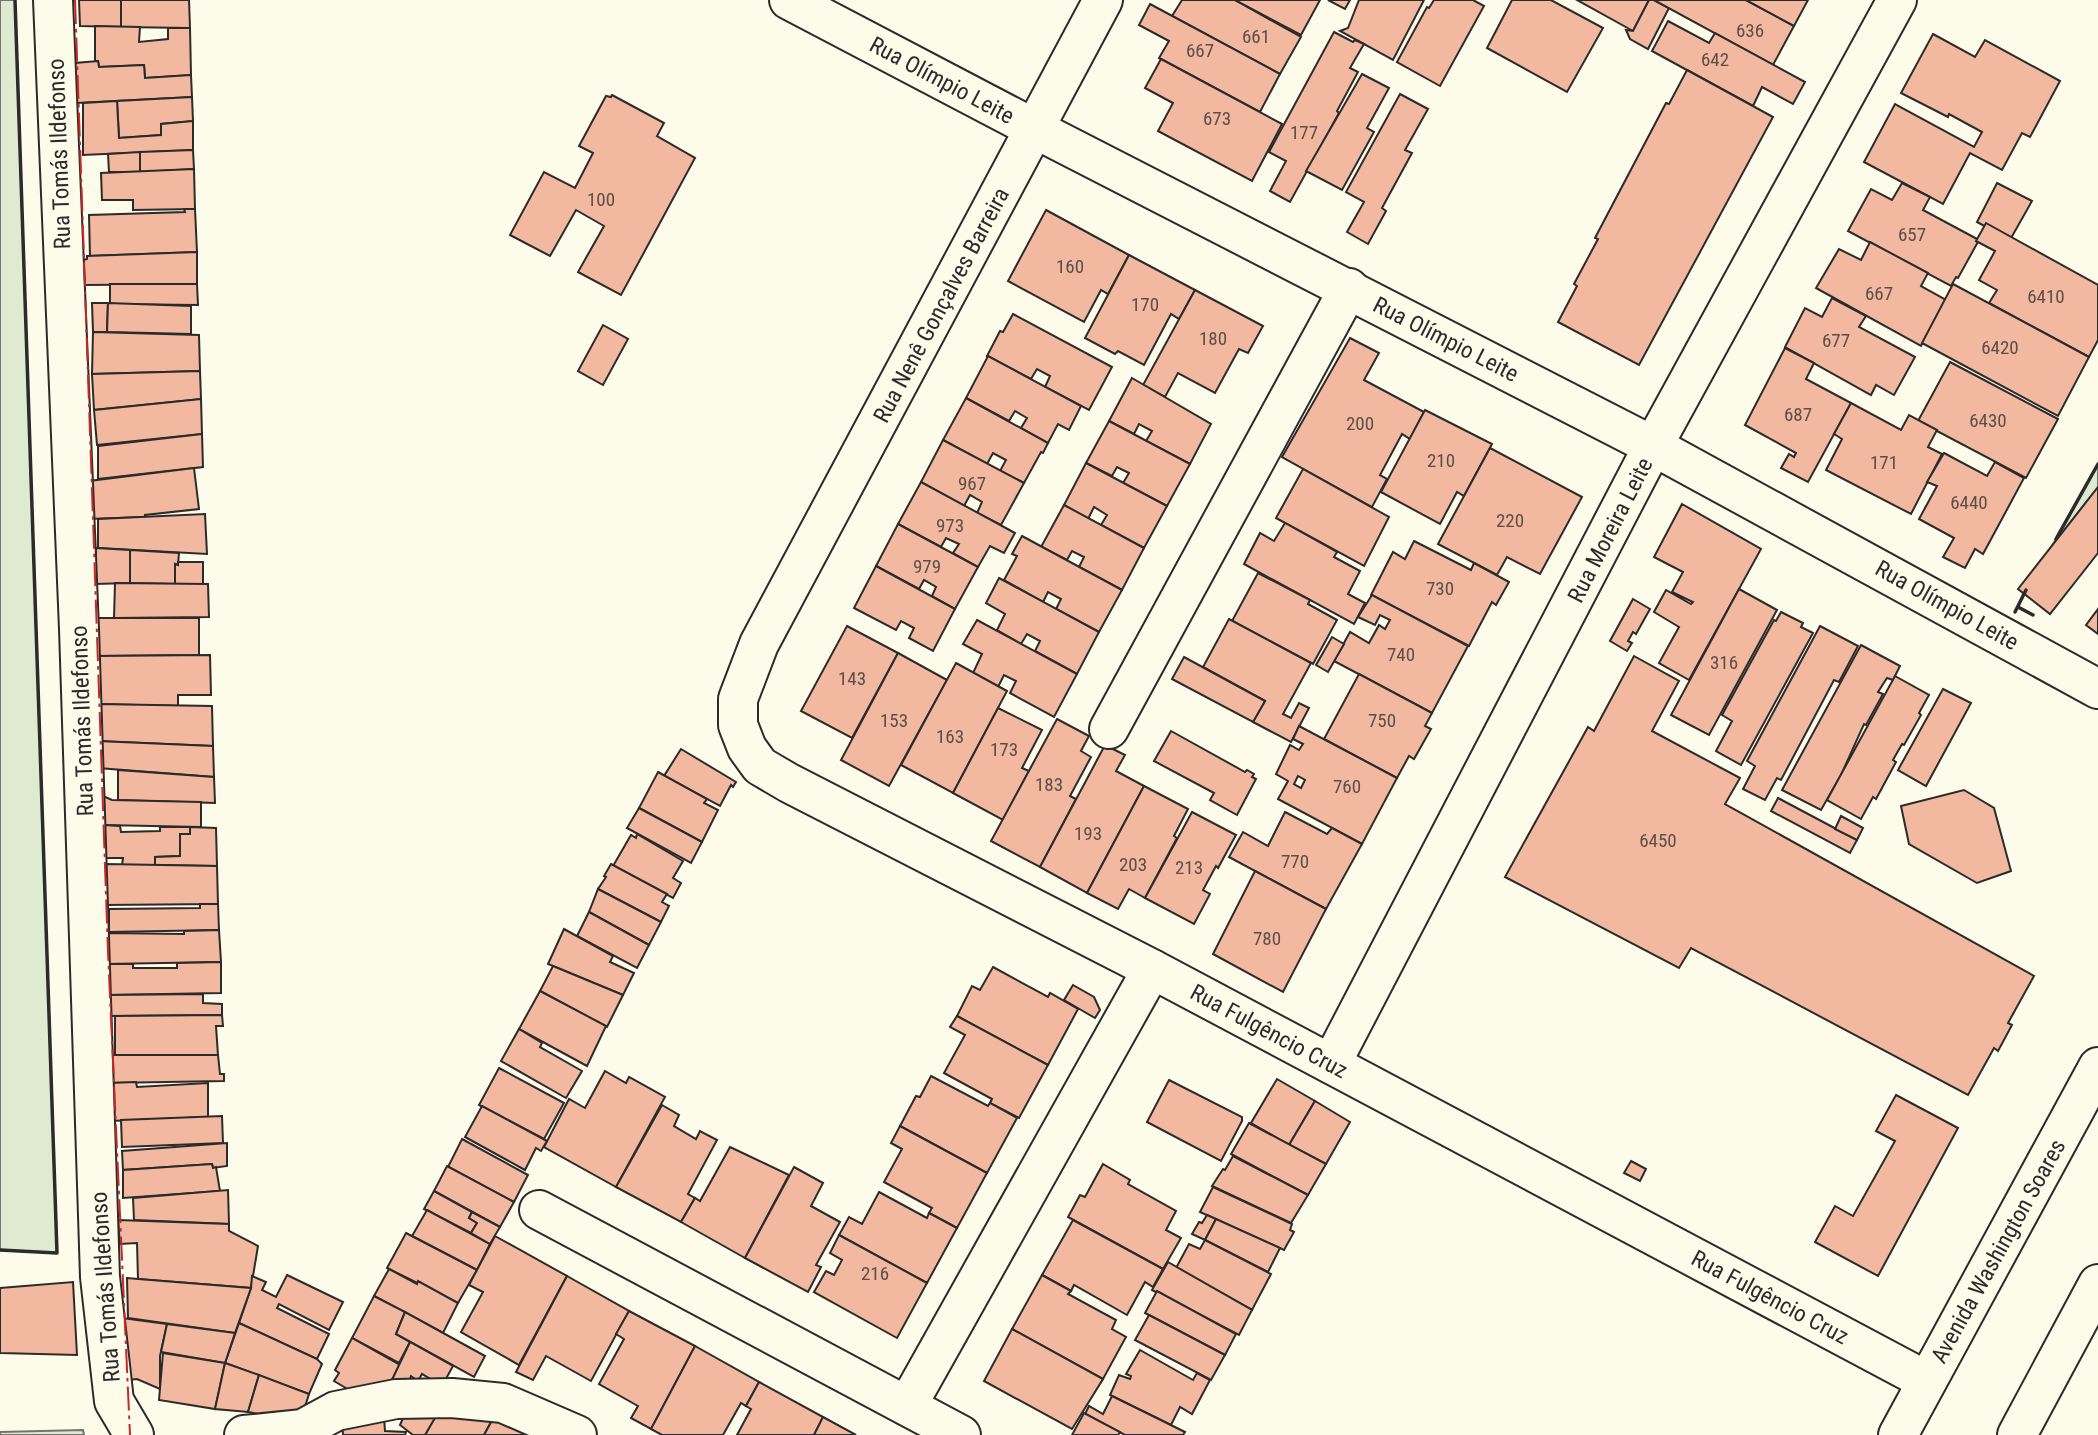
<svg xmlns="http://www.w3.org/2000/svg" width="2098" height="1435" font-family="'Roboto Condensed',sans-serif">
<rect width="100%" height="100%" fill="#fdfbea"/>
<g fill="#deebd1" stroke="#74746e" stroke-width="2">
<polygon points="0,0 15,0 57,1253 0,1250"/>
<polygon points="2098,464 2098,487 2052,546"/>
<polygon points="83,1430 84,1435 0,1435 0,1432"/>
</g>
<g fill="#f2b8a0" stroke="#2b2b2b" stroke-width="2" fill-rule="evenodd">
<polygon points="79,0 121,0 121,27 80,26"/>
<polygon points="121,0 189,0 190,28 121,27"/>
<polygon points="1182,0 1235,0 1301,37 1280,74 1172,16"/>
<polygon points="1235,0 1320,0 1301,35"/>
<polygon points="1328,0 1350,0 1345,9"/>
<polygon points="1359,0 1424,0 1393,60 1340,31 1348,28"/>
<polygon points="1434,0 1473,0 1484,6 1440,86 1397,62 1427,7 1429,8"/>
<polygon points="1512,0 1551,0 1603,28 1567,92 1487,48"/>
<polygon points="1577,0 1649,0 1633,31"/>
<polygon points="1649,0 1654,0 1669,8 1648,49 1630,39 1626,30 1633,31"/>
<polygon points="1654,0 1746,0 1794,26 1773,65"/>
<polygon points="1746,0 1808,0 1794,26"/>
<polygon points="1150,4 1280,74 1260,112 1159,58 1169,41 1139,25"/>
<polygon points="1668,21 1709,43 1715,33 1805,82 1793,104 1762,87 1753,106 1652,51"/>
<polygon points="95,26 140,27 139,42 168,39 168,28 190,28 191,75 145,78 144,65 99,67 98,61 95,61"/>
<polygon points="1334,32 1353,42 1355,40 1364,44 1350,68 1358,72 1337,111 1339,113 1290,202 1270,191 1286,161 1269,152"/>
<polygon points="1933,34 1975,57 1985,40 2060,81 2030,137 2022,133 2002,170 1970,153 1943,204 1864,162 1895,104 1974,147 1982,132 1949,114 1948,117 1901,93"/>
<polygon points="1161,59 1282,124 1252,181 1158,131 1173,103 1145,88"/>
<polygon points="98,61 99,67 144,65 145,78 191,75 192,97 77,103 75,63"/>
<polygon points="1687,70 1773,117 1639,365 1558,322 1577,286 1574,284 1598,239 1595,238 1666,103 1669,104"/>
<polygon points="1362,74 1389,88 1367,128 1374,132 1342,190 1306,171"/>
<polygon points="1400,94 1428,109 1405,150 1412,153 1382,208 1386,211 1368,244 1347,232 1364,202 1346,192"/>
<polygon points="612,95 664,123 657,136 695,158 621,295 578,272 604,226 576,210 550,256 510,235 544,172 575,188 593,153 579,146 606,96 611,97"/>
<polygon points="192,97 193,121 161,124 161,135 119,138 117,101"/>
<polygon points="117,101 119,138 161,135 161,124 193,121 193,150 83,155 83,103"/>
<polygon points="193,150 194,169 140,172 140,152"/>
<polygon points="140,152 140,172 109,172 108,154"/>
<polygon points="194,169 195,209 133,210 133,200 102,200 101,173"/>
<polygon points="1902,183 1930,197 1923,210 1979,240 1958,278 1956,277 1951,286 1848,231 1871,189 1892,200"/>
<polygon points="1997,183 2032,201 2010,240 1977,222"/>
<polygon points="184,209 195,209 197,252 90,256 89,215 185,212"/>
<polygon points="1046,210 1129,255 1108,294 1101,290 1084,322 1008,281"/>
<polygon points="1986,223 2098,285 2098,340 2089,357 1989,303 1997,290 1979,280 1995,251 1976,241"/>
<polygon points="1870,242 1928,273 1921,286 1946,300 1921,346 1816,288 1839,249 1861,260"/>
<polygon points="197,252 197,284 85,285 83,260 87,259 87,256"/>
<polygon points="1129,255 1195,290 1179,319 1171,314 1144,365 1118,351 1115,354 1085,338"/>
<polygon points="110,284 197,284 198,305 110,304"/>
<polygon points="1953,284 2089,357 2058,416 1922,343"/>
<polygon points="1195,290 1263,326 1248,353 1239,349 1215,393 1178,373 1165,397 1143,385"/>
<polygon points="1832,298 1866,316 1859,327 1915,357 1894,395 1876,385 1871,395 1785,347 1805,308 1822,317"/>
<polygon points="92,303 108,303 107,332 93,332"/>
<polygon points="108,303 191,306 191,334 107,332"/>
<polygon points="1013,314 1112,367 1089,410 1045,387 1050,376 1037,369 1031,379 987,356 1000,331 1003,332"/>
<polygon points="603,325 628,339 603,385 578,371"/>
<polygon points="93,332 199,335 200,371 92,374"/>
<polygon points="1350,338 1379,353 1364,380 1424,412 1410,439 1402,434 1380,475 1387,479 1372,507 1282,457"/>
<polygon points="1785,348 1814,363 1806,379 1851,403 1808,482 1781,468 1789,454 1794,457 1796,453 1745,425"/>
<polygon points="988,356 1081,406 1069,430 1058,424 1048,443 1021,428 1027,418 1015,411 1009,421 966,398"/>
<polygon points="1950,362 2058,419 2026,478 1918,421"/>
<polygon points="200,371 201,399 94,410 92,374"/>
<polygon points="1132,378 1211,424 1190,464 1146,441 1152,431 1139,424 1134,434 1109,421"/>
<polygon points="966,398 1048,443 1043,453 1041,452 1024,483 1000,471 1006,460 993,453 987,464 943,440"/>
<polygon points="201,399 202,434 97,445 94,410"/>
<polygon points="1851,403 1901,430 1909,415 1937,430 1928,447 1942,454 1911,514 1826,470 1842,439 1834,434"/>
<polygon points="1425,410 1492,444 1464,496 1457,492 1440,524 1381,492"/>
<polygon points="1109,421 1190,464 1167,506 1123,483 1129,473 1117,467 1112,476 1086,463"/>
<polygon points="202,434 203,467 98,479 98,446"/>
<polygon points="943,440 1024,483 1001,525 977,513 982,502 970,495 964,506 921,482"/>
<polygon points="1490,448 1582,497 1540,574 1507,557 1497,575 1438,544"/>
<polygon points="1944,453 1987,476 1995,462 2024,478 1983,554 1975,549 1965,568 1943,557 1954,538 1919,519 1937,486 1927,482"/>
<polygon points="1086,463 1167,506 1144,548 1101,525 1107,515 1094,507 1088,519 1064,505"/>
<polygon points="194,468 199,509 145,515 145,517 88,519 89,481"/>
<polygon points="1303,469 1389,517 1364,566 1276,518"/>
<polygon points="921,482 1015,533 1004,553 990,546 978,567 953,553 959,544 946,538 941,547 898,524"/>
<polygon points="2098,487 2098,553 2050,614 2018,589"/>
<polygon points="1682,504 1761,549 1689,680 1659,663 1679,627 1654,612 1666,590 1691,604 1693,602 1672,592 1683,572 1654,557"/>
<polygon points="1064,505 1144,548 1122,590 1079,567 1084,557 1072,551 1067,560 1041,547"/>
<polygon points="205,514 207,554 98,548 98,519"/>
<polygon points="1285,523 1337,552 1334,557 1360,571 1348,594 1365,603 1354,624 1244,564 1260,533 1274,541"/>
<polygon points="898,524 978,567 955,609 932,596 936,587 924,580 919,589 876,566"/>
<polygon points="1022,536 1122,590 1099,632 1056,609 1061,599 1048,592 1043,602 1004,580 1017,556 1012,554"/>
<polygon points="1414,541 1471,570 1474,563 1509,582 1496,605 1492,602 1469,646 1371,595 1393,552 1405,559"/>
<polygon points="96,548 130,550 130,583 95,584"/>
<polygon points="130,550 179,553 178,565 175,564 175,584 130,583"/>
<polygon points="178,562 203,562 203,584 175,584 175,564 178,565"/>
<polygon points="876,566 955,609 933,651 909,638 914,628 901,621 896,630 854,608"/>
<polygon points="1258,573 1310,600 1308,604 1337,620 1313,664 1232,621"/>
<polygon points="999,578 1099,632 1077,674 1035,651 1040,641 1027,634 1021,644 997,630 1005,614 986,603"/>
<polygon points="115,583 208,584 209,617 114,618"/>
<polygon points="1739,589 1777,610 1709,735 1671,715"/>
<polygon points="1372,595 1468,646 1432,713 1334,661 1350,632 1369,643 1379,625 1385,629 1390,620 1380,615 1375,625 1358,617"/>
<polygon points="1633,599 1650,609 1636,634 1633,632 1628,641 1632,643 1627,651 1610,641"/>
<polygon points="2098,609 2098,634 2086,625"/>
<polygon points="1781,612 1803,623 1801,627 1813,633 1741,765 1716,751 1732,721 1722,715 1774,620 1776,621"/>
<polygon points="97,618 199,618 199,655 97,656"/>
<polygon points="1229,619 1311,663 1283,714 1291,718 1299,703 1309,708 1291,742 1253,722 1265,701 1203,667"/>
<polygon points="977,620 1077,674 1054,717 1010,693 1016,681 1004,675 998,687 973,673 982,654 963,644"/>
<polygon points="847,626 898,653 852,738 801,711"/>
<polygon points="1820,626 1858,646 1839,682 1834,680 1781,780 1777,778 1765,800 1743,789 1755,766 1747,761"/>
<polygon points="1332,637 1344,644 1328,672 1316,665"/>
<polygon points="1861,645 1900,666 1893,680 1887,678 1878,692 1883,694 1866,725 1864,724 1841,775 1821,810 1782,790"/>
<polygon points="898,653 947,680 889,786 841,760"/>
<polygon points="210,655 211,695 178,695 178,706 97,704 97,656"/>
<polygon points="1634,656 1679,681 1652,731 1740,778 1725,804 2034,976 2008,1023 2012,1025 1998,1051 1994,1048 1968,1095 1691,948 1679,968 1505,877 1588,727 1594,731"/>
<polygon points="1184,657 1265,701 1253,722 1172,679"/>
<polygon points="956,663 1007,691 953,793 901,765"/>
<polygon points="1359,674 1432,713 1425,726 1431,729 1414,759 1409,756 1397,778 1324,739"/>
<polygon points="1895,676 1929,695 1919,713 1921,715 1904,745 1902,744 1893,760 1896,762 1876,799 1873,797 1861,819 1827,800"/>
<polygon points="1943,689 1971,703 1926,786 1898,770"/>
<polygon points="97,704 212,706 213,746 97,741"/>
<polygon points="998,708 1042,730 1022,768 1029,771 1003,820 953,793"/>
<polygon points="1057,719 1089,736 1081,751 1091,757 1070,796 1076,799 1040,867 991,841"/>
<path d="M1299,726L1397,778L1362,844L1278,799L1288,781L1276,774L1290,745L1299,750L1303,744L1293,739ZM1298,776L1305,780L1301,788L1294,784Z"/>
<polygon points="1171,731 1245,772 1247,770 1254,774 1252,777 1256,779 1237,815 1210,800 1214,793 1154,761"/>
<polygon points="97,741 213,746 214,777 98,768"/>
<polygon points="1105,745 1125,755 1116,771 1144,786 1087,893 1040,867"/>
<polygon points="681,749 736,782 733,787 731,785 720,806 664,776"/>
<polygon points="118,770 214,777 215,803 118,800"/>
<polygon points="658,772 707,799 704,803 718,810 702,842 639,808"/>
<polygon points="1144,786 1188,809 1174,836 1177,838 1145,898 1129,889 1118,909 1087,893"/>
<polygon points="1964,790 1994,808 2011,871 1977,883 1909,844 1901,806"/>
<polygon points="103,796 112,800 201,802 201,827 103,825"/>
<polygon points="1778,798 1857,840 1850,853 1771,811"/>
<polygon points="639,808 702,842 691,863 627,828"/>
<polygon points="1192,812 1236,835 1218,868 1216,866 1203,890 1210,894 1194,924 1145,898"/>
<polygon points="1285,812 1327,834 1332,828 1362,844 1326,909 1229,857 1243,832 1268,846"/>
<polygon points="1841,816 1863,828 1857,840 1835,829"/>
<polygon points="103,825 120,826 121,832 160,831 160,827 190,827 190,834 180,834 180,856 155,857 155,865 122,865 123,858 104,858"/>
<polygon points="190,827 216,828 217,866 155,865 155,857 180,856 180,834 190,834"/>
<polygon points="637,834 683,861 673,878 681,883 673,898 613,866 631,835 636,838"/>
<polygon points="105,864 217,866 218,904 103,905"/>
<polygon points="611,864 667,894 662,902 669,906 661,922 598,889 606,877 604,876"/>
<polygon points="1255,871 1326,909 1283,992 1213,954"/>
<polygon points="598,889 661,922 649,945 589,912"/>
<polygon points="200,904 218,904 219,930 109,932 109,909 200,908"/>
<polygon points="589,912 649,945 637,968 577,936"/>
<polygon points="564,929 613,956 610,962 634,973 623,995 548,964"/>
<polygon points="219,930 221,962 106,964 107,933 184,934 184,931"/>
<polygon points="221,962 221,993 109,995 109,964 133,964 133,968 177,968 177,963"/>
<polygon points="553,966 623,995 607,1027 540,991"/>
<polygon points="993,967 1048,997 1050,993 1078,1009 1048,1065 957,1016 972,986 980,990"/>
<polygon points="1073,985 1094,997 1100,1010 1095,1018 1064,1000"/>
<polygon points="540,991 606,1026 587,1066 519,1029"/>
<polygon points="203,994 203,1003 222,1004 222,1015 110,1016 109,995"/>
<polygon points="222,1015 223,1026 216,1026 218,1055 115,1055 115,1016"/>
<polygon points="957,1016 1048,1065 1019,1118 990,1103 992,1099 944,1073 965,1035 950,1027"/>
<polygon points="519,1029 542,1043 540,1047 582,1071 566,1098 501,1061"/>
<polygon points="109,1055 218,1055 220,1074 224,1074 224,1081 109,1083"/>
<polygon points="499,1068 564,1103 544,1139 479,1105"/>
<polygon points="605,1071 626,1083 629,1077 665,1097 616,1187 544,1147 569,1099 585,1108"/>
<polygon points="931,1076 988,1106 990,1103 1017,1118 987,1173 900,1126 916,1096 920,1097"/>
<polygon points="1277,1079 1315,1101 1289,1145 1251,1123"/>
<polygon points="1169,1080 1242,1117 1242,1121 1221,1161 1147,1122"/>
<polygon points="136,1082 137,1087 208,1083 208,1117 111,1121 109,1083"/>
<polygon points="1896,1095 1958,1128 1878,1276 1815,1242 1835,1206 1853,1216 1895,1141 1876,1131"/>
<polygon points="1315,1101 1350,1122 1326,1164 1289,1145"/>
<polygon points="662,1105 679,1115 674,1126 696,1139 700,1131 717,1140 688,1194 695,1198 681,1222 616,1187"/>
<polygon points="482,1106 547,1141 541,1151 536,1148 525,1170 465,1137"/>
<polygon points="222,1116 223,1143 122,1147 121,1120"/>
<polygon points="1249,1123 1326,1164 1308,1195 1231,1154"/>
<polygon points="900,1126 987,1173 957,1228 929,1213 932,1208 884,1182 902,1149 891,1143"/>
<polygon points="462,1139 528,1175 514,1202 448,1167"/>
<polygon points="227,1143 227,1166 213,1168 212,1164 123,1170 122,1151"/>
<polygon points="730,1147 789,1175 745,1258 681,1222 695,1198 700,1201"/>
<polygon points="1233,1156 1308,1195 1291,1223 1212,1186 1223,1169 1225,1170"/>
<polygon points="1631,1161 1646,1169 1640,1181 1624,1173"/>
<polygon points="212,1164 213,1168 216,1167 220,1191 123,1198 123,1170"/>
<polygon points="1103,1164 1130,1180 1128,1184 1176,1211 1166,1230 1181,1238 1163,1269 1068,1217 1080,1195 1085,1197"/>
<polygon points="447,1166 514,1202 500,1227 434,1191"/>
<polygon points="794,1167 823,1183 811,1206 840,1222 816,1265 821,1267 808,1292 745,1258"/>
<polygon points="1213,1187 1292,1224 1290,1230 1294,1232 1284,1250 1200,1212"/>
<polygon points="228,1190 229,1224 134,1220 133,1198"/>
<polygon points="434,1191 472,1212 469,1218 477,1223 471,1233 424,1209"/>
<polygon points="879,1192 927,1218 929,1213 957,1228 927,1283 839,1235 849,1217 862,1224"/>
<polygon points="427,1210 490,1244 477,1270 412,1236"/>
<polygon points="472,1212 500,1227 490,1244 471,1233 477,1223 469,1218"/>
<polygon points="1207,1215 1216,1219 1205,1240 1192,1234 1199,1222 1202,1223"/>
<polygon points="1216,1219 1280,1248 1268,1272 1205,1240"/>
<polygon points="118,1220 229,1224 229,1231 258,1246 251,1288 138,1279 137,1243 120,1244"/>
<polygon points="1073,1220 1163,1269 1153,1287 1145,1282 1127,1315 1074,1285 1071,1291 1042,1275"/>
<polygon points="406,1233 477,1270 458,1303 387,1268"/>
<polygon points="839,1235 927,1283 897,1338 814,1292 826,1271 834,1275 842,1260 830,1253"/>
<polygon points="495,1236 567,1276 519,1365 461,1332 483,1292 469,1285"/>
<polygon points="1205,1240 1271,1274 1252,1310 1176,1268 1189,1244 1200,1249"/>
<polygon points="1168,1262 1252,1310 1239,1335 1152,1290"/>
<polygon points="389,1269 417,1284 418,1281 458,1303 443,1333 374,1296"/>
<polygon points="287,1275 343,1302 329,1330 279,1304 277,1308 329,1334 317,1359 239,1323 251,1288 252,1276 266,1282 262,1290 276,1297"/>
<polygon points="1042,1275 1071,1291 1068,1294 1116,1320 1112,1329 1126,1337 1103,1379 1012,1329"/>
<polygon points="567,1276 629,1311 591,1381 546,1356 533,1380 516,1372"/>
<polygon points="127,1278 138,1279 251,1288 235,1333 128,1318"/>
<polygon points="73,1282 77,1355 0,1353 0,1288"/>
<polygon points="1157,1291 1236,1334 1225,1355 1145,1313"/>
<polygon points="374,1296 405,1312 396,1334 410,1342 399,1363 352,1338"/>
<polygon points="629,1311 695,1346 651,1429 631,1418 638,1406 599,1384 624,1339 616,1334"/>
<polygon points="405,1312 485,1356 474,1377 396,1334"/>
<polygon points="1149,1315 1225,1355 1211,1380 1135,1340"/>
<polygon points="122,1318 167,1324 160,1356 160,1389 137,1379 127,1380 127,1341 123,1340"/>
<polygon points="239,1323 317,1359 322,1364 309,1394 225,1363"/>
<polygon points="167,1324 235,1333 225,1363 161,1352"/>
<polygon points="1012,1329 1103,1379 1072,1429 984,1381"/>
<polygon points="352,1338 400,1365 390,1384 351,1391 334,1381 339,1373 335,1370"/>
<polygon points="410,1342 453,1366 442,1386 422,1374 418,1381 411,1376 409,1382 405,1379 401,1385 390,1384"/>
<polygon points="695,1346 759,1382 746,1406 741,1403 723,1435 662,1435 651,1429"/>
<polygon points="1140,1350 1193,1380 1197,1373 1210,1380 1192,1414 1180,1407 1171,1425 1110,1395 1119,1375 1130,1379 1131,1376 1126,1374"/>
<polygon points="163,1353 225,1363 215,1409 159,1400"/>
<polygon points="225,1363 259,1375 248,1412 215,1409"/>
<polygon points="259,1375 309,1394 300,1422 248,1412"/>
<polygon points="759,1382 823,1417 814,1435 737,1435 751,1409 746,1406"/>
<polygon points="1112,1396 1185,1432 1183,1435 1125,1435 1085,1414 1089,1406 1103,1414"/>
<polygon points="443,1403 495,1415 484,1435 425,1435"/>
<polygon points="443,1404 425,1435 413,1435 400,1425 407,1409"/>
<polygon points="1084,1413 1120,1432 1118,1435 1072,1435"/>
<polygon points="495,1415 527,1435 484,1435"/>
<polygon points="384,1416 385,1431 406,1432 405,1435 343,1435 342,1419"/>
<polygon points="823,1417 856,1435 814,1435"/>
</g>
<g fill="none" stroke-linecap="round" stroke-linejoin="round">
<defs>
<g id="minor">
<polyline points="53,0 79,629 100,1277 114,1401 134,1435"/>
<polyline points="789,0 1035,129 1653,446 2098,689"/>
<polyline points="1103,0 759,644 738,699 738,725 747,748 760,766 789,783 1152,969 1927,1381"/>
<polyline points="1109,729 1349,288"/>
<polyline points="1331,1064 1653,446 1897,0"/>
<polyline points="539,1210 961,1435"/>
<polyline points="907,1406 1152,969"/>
<polyline points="244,1435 303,1429 336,1411 396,1399 452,1398 503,1403 577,1435"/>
</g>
<g id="trunk">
<polyline points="1898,1435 2098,1067"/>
<polyline points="2017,1435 2098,1284"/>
</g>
</defs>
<use href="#minor" stroke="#2b2b2b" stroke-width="42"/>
<use href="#trunk" stroke="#2b2b2b" stroke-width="42"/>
<use href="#minor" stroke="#fdfbea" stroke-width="38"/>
<use href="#trunk" stroke="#fdfbea" stroke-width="38"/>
<g stroke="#2b2b2b" stroke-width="3.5">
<polyline points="2056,539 2098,464"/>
<polyline points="2018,607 2033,615"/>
<polyline points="2015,612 2026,590"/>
<polyline points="0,1250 57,1253 15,0"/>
</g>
<polyline stroke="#c62828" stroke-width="2" stroke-dasharray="24 5 3.5 5" stroke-linecap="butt" points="75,0 108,952 130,1435"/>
</g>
<g text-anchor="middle" stroke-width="5" stroke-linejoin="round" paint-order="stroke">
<g font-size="19" fill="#5d4e48">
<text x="1750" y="37">636</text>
<text x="1256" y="43">661</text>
<text x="1200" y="57">667</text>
<text x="1715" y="66">642</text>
<text x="1217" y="125">673</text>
<text x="1304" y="139">177</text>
<text x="601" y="206">100</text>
<text x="1912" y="241">657</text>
<text x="1070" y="273">160</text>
<text x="1879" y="300">667</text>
<text x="2046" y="303">6410</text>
<text x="1145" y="311">170</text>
<text x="1213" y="345">180</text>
<text x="1836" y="347">677</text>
<text x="2000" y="354">6420</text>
<text x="1798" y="421">687</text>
<text x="1988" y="427">6430</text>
<text x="1360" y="430">200</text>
<text x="1441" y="467">210</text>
<text x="1884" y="469">171</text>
<text x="972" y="490">967</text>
<text x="1969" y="509">6440</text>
<text x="1510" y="527">220</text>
<text x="950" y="532">973</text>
<text x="927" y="573">979</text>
<text x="1440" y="595">730</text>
<text x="1401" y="661">740</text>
<text x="1724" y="669">316</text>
<text x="852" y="685">143</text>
<text x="894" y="727">153</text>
<text x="1382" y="727">750</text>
<text x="950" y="743">163</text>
<text x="1004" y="756">173</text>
<text x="1049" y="791">183</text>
<text x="1347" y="793">760</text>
<text x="1088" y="840">193</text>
<text x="1658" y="847">6450</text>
<text x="1295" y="868">770</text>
<text x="1133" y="871">203</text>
<text x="1189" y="874">213</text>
<text x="1267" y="945">780</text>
<text x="875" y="1280">216</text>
</g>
<g font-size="23" fill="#2b2b2b" stroke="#fdfbea">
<text transform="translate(942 80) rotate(28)" y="8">Rua Olímpio Leite</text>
<text transform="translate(59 154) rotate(-92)" y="8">Rua Tomás Ildefonso</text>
<text transform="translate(941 305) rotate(-62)" y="8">Rua Nenê Gonçalves Barreira</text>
<text transform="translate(1446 339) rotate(27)" y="8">Rua Olímpio Leite</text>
<text transform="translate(1610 530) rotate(-63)" y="8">Rua Moreira Leite</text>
<text transform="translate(1947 605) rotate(29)" y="8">Rua Olímpio Leite</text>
<text transform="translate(82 721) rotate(-92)" y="8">Rua Tomás Ildefonso</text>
<text transform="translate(1269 1031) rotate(28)" y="8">Rua Fulgêncio Cruz</text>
<text transform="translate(1998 1251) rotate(-61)" y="8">Avenida Washington Soares</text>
<text transform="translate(105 1287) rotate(-94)" y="8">Rua Tomás Ildefonso</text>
<text transform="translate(1770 1297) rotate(28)" y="8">Rua Fulgêncio Cruz</text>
</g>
</g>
</svg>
